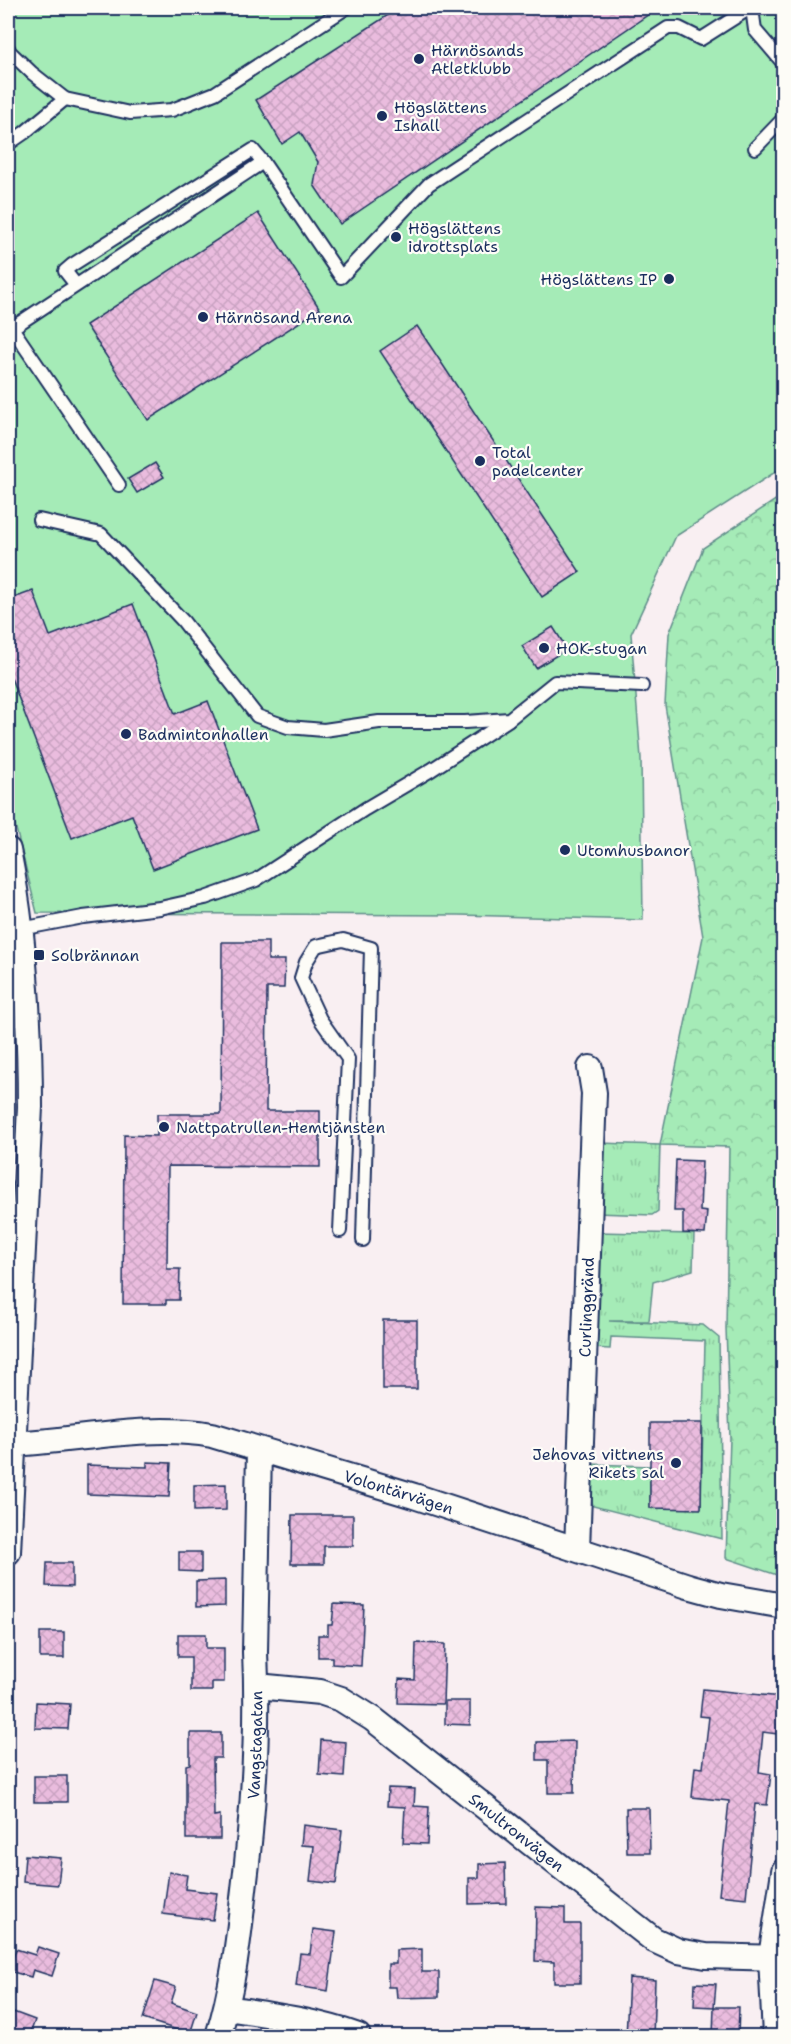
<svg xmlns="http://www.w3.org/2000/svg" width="791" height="2044" font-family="'Shantell Sans',sans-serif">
<defs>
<pattern id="grass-tufts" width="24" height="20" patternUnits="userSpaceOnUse" patternTransform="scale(1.5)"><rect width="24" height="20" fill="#a5ebb7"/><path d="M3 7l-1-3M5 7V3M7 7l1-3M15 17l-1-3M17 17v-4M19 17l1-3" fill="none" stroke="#8dcaa0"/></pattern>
<pattern id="forest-crowns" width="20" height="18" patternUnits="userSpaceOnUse" patternTransform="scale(1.5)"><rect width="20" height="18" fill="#a5ebb7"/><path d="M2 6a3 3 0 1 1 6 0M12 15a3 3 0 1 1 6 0" fill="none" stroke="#8dcaa0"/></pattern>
<pattern id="building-cross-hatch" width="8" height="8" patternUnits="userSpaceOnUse" patternTransform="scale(1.5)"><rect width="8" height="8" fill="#eabcde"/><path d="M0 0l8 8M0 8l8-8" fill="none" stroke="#c8a2c1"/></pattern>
</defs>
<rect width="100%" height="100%" fill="#f9eff2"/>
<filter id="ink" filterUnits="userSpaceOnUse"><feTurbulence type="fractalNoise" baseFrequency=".0167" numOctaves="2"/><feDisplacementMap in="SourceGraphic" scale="12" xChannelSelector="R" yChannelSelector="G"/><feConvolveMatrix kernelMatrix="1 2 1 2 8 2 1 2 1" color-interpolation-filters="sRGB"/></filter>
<g filter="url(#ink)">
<g fill="url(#grass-tufts)" stroke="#608d8a" stroke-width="1.5">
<polygon points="599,1143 660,1145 658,1211 652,1215 596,1213"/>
<polygon points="595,1232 694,1234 693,1270 653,1282 649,1321 609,1321 703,1325 719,1338 722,1539 593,1506 588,1482 589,1464 650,1466 650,1508 701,1508 705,1341 611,1337 610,1349 592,1348"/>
</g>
<polygon fill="url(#forest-crowns)" stroke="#608d8a" stroke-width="1.5" points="783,495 783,1577 726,1558 730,1438 726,1328 729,1147 660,1145 703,937 665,705 669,634 703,548"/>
<polygon fill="#a5ebb7" stroke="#608d8a" stroke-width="1.5" points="8,8 783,8 783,467 676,536 631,634 641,758 643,920 459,915 37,913 8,797"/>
<g fill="url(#building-cross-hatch)" stroke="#1b2f5e" stroke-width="1.5">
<polygon points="399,8 658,8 340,224 314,185 318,162 300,132 282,144 256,100"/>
<polygon points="258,213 320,309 148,420 86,325"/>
<polygon points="417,326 580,572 542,597 380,351"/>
<polygon points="155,463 164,477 137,493 128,479"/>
<polygon points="33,591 50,636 133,604 175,714 208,701 257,829 153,869 132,815 72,838 8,670 8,600"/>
<polygon points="553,627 567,649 536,668 522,646"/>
<polygon points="222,942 268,942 268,960 285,960 284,988 267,988 266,1111 320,1111 320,1167 168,1166 167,1269 180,1269 179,1300 166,1300 166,1304 123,1304 124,1135 157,1136 157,1114 221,1114"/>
<polygon points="676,1160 702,1161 700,1211 707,1212 705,1234 683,1233 683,1211 674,1211"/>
<rect x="383" y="1320" width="34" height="69"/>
<polygon points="650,1423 702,1423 701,1509 650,1508"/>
<polygon points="147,1462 171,1463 169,1497 87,1494 87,1465 147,1467"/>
<polygon points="226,1484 226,1510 194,1511 194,1485"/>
<polygon points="292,1515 353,1515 353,1546 324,1546 324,1564 291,1564"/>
<polygon points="179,1552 201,1552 201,1572 179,1571"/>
<polygon points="47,1563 72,1563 72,1587 46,1586"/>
<polygon points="225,1580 225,1606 196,1607 196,1581"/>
<polygon points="334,1604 364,1605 361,1666 332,1664 332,1657 318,1657 318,1635 328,1635 328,1625 332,1625"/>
<rect x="40" y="1632" width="24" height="26"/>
<polygon points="178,1634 206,1634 206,1648 224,1648 224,1682 212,1682 212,1691 191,1691 191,1657 178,1657"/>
<polygon points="416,1643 445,1644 443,1704 398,1703 399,1679 415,1680"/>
<polygon points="703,1689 781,1697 777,1734 763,1732 759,1772 771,1774 767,1805 755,1804 746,1898 719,1895 729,1801 692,1797 695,1767 703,1768 709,1717 700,1716"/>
<polygon points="445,1701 470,1701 470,1725 445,1724"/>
<polygon points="36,1702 70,1704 68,1729 35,1728"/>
<polygon points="190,1733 221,1733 221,1758 213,1758 214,1816 220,1815 220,1839 186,1839 186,1765 190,1764"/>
<polygon points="321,1740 346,1742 344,1777 319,1775"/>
<polygon points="575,1741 574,1793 548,1793 548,1760 537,1760 537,1742"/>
<rect x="34" y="1776" width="33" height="26"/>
<polygon points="388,1788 415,1789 414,1806 429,1807 427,1844 403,1843 405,1807 387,1806"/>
<polygon points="626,1808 649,1808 650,1853 627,1853"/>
<polygon points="303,1825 342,1830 336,1884 310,1881 314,1846 301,1845"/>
<polygon points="25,1855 61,1858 58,1885 23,1882"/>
<polygon points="505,1863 506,1903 469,1904 469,1878 479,1878 479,1864"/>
<polygon points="169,1872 187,1875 185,1889 217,1893 213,1920 163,1914"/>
<polygon points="536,1907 565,1908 565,1924 580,1924 580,1983 554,1983 554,1962 535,1961"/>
<polygon points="313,1929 336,1932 328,1991 296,1986 300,1953 310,1954"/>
<polygon points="38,1947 59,1954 52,1976 33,1970 31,1977 9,1971 16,1949 35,1955"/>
<polygon points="422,1949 422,1972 439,1972 439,1997 397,1998 396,1987 388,1987 388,1964 396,1964 396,1950"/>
<polygon points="629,1978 655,1980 653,2037 626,2037"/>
<polygon points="155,1981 176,1987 171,2003 197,2012 190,2034 143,2019"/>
<polygon points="695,1983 716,1984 714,2007 694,2006"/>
<polygon points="714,2007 739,2007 738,2037 713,2037"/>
<polygon points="8,2010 35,2020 29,2037 8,2037"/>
</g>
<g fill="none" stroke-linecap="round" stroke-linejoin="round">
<defs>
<g id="service">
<polyline points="752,8 755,30 784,64"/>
<polyline points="8,48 10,52 32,73 65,99 24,133 8,144"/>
<polyline points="65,99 130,113 172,110 215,93 346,8"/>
<polyline points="755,148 784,118"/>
<polyline points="263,162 341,277 429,184 668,28 679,28 701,39 750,8"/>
<polyline points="8,326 12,328 119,485"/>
<polyline points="12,328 263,162 253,150 72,265 65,271 76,285"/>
<polyline points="39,520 101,534 183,621 257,716 288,727 324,730 379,722 465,722 509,719 555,682 642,686"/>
<polyline points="21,929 83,917 160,908 205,898 256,880 365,809 431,770 508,720"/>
<polyline points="340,1231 348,1059 320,1019 301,978 306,962 316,946 343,940 371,948 363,1240"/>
</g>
<g id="minor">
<path d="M8,850C25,935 30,1020 30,1107L8,1552"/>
<path id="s1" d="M8,1444C75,1442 144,1423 212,1435L414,1496L688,1586L721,1595L784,1606"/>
<path id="s2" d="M577,1549L594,1093L590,1068"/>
<path id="s3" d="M257,1686L320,1692L341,1699L373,1719L654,1940L678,1951L706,1956L784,1958"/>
<path d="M227,2008C271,2015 317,2021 358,2036"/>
<path id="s4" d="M218,2036C232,1992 238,1944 243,1898C253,1817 259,1734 255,1652L259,1450"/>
<polyline points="775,2036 771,1957 784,1871"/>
</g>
</defs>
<use href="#service" stroke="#1b2f5e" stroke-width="16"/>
<use href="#minor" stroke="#1b2f5e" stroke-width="28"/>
<use href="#service" stroke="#fdfcf7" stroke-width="12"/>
<use href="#minor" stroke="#fdfcf7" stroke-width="24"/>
</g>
</g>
<g fill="#1b2f5e" stroke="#fdfcf7" stroke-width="2">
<circle cx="419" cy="59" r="6"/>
<circle cx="382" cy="116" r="6"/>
<circle cx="396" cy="237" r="6"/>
<circle cx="669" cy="279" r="6"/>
<circle cx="203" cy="317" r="6"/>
<circle cx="480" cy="461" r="6"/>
<circle cx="544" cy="648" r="6"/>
<circle cx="126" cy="734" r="6"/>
<circle cx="565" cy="850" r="6"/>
<rect x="33" y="949" width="12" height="12" rx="3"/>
<circle cx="164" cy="1127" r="6"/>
<circle cx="676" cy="1463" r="6"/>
</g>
<g text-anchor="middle" stroke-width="4.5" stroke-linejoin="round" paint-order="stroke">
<g font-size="16" fill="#1b2f5e" stroke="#fdfcf7" text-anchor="start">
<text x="431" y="56">Härnösands<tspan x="431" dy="18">Atletklubb</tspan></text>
<text x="394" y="113">Högslättens<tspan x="394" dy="18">Ishall</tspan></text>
<text x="408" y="234">Högslättens<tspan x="408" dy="18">idrottsplats</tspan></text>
<text x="657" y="285" text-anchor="end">Högslättens IP</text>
<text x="215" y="323">Härnösand Arena</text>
<text x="492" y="458">Total<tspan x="492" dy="18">padelcenter</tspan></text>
<text x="556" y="654">HOK-stugan</text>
<text x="138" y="740">Badmintonhallen</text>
<text x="577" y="856">Utomhusbanor</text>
<text x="51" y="961">Solbrännan</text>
<text x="176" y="1133">Nattpatrullen-Hemtjänsten</text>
<text x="664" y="1460" text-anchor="end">Jehovas vittnens<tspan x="664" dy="18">Rikets sal</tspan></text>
</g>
<g font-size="16" fill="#1b2f5e" stroke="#fdfcf7">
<text dy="6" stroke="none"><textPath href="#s2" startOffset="242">Curlinggränd</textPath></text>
<text dy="6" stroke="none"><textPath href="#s1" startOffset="400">Volontärvägen</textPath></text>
<text dy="6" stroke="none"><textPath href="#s4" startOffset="294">Vangstagatan</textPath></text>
<text dy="6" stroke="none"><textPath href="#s3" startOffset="306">Smultronvägen</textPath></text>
</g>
</g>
<rect width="791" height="2044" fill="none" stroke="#fdfcf7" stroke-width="30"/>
<rect x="15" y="15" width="761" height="2014" fill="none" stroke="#1b2f5e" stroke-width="2" filter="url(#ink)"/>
</svg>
